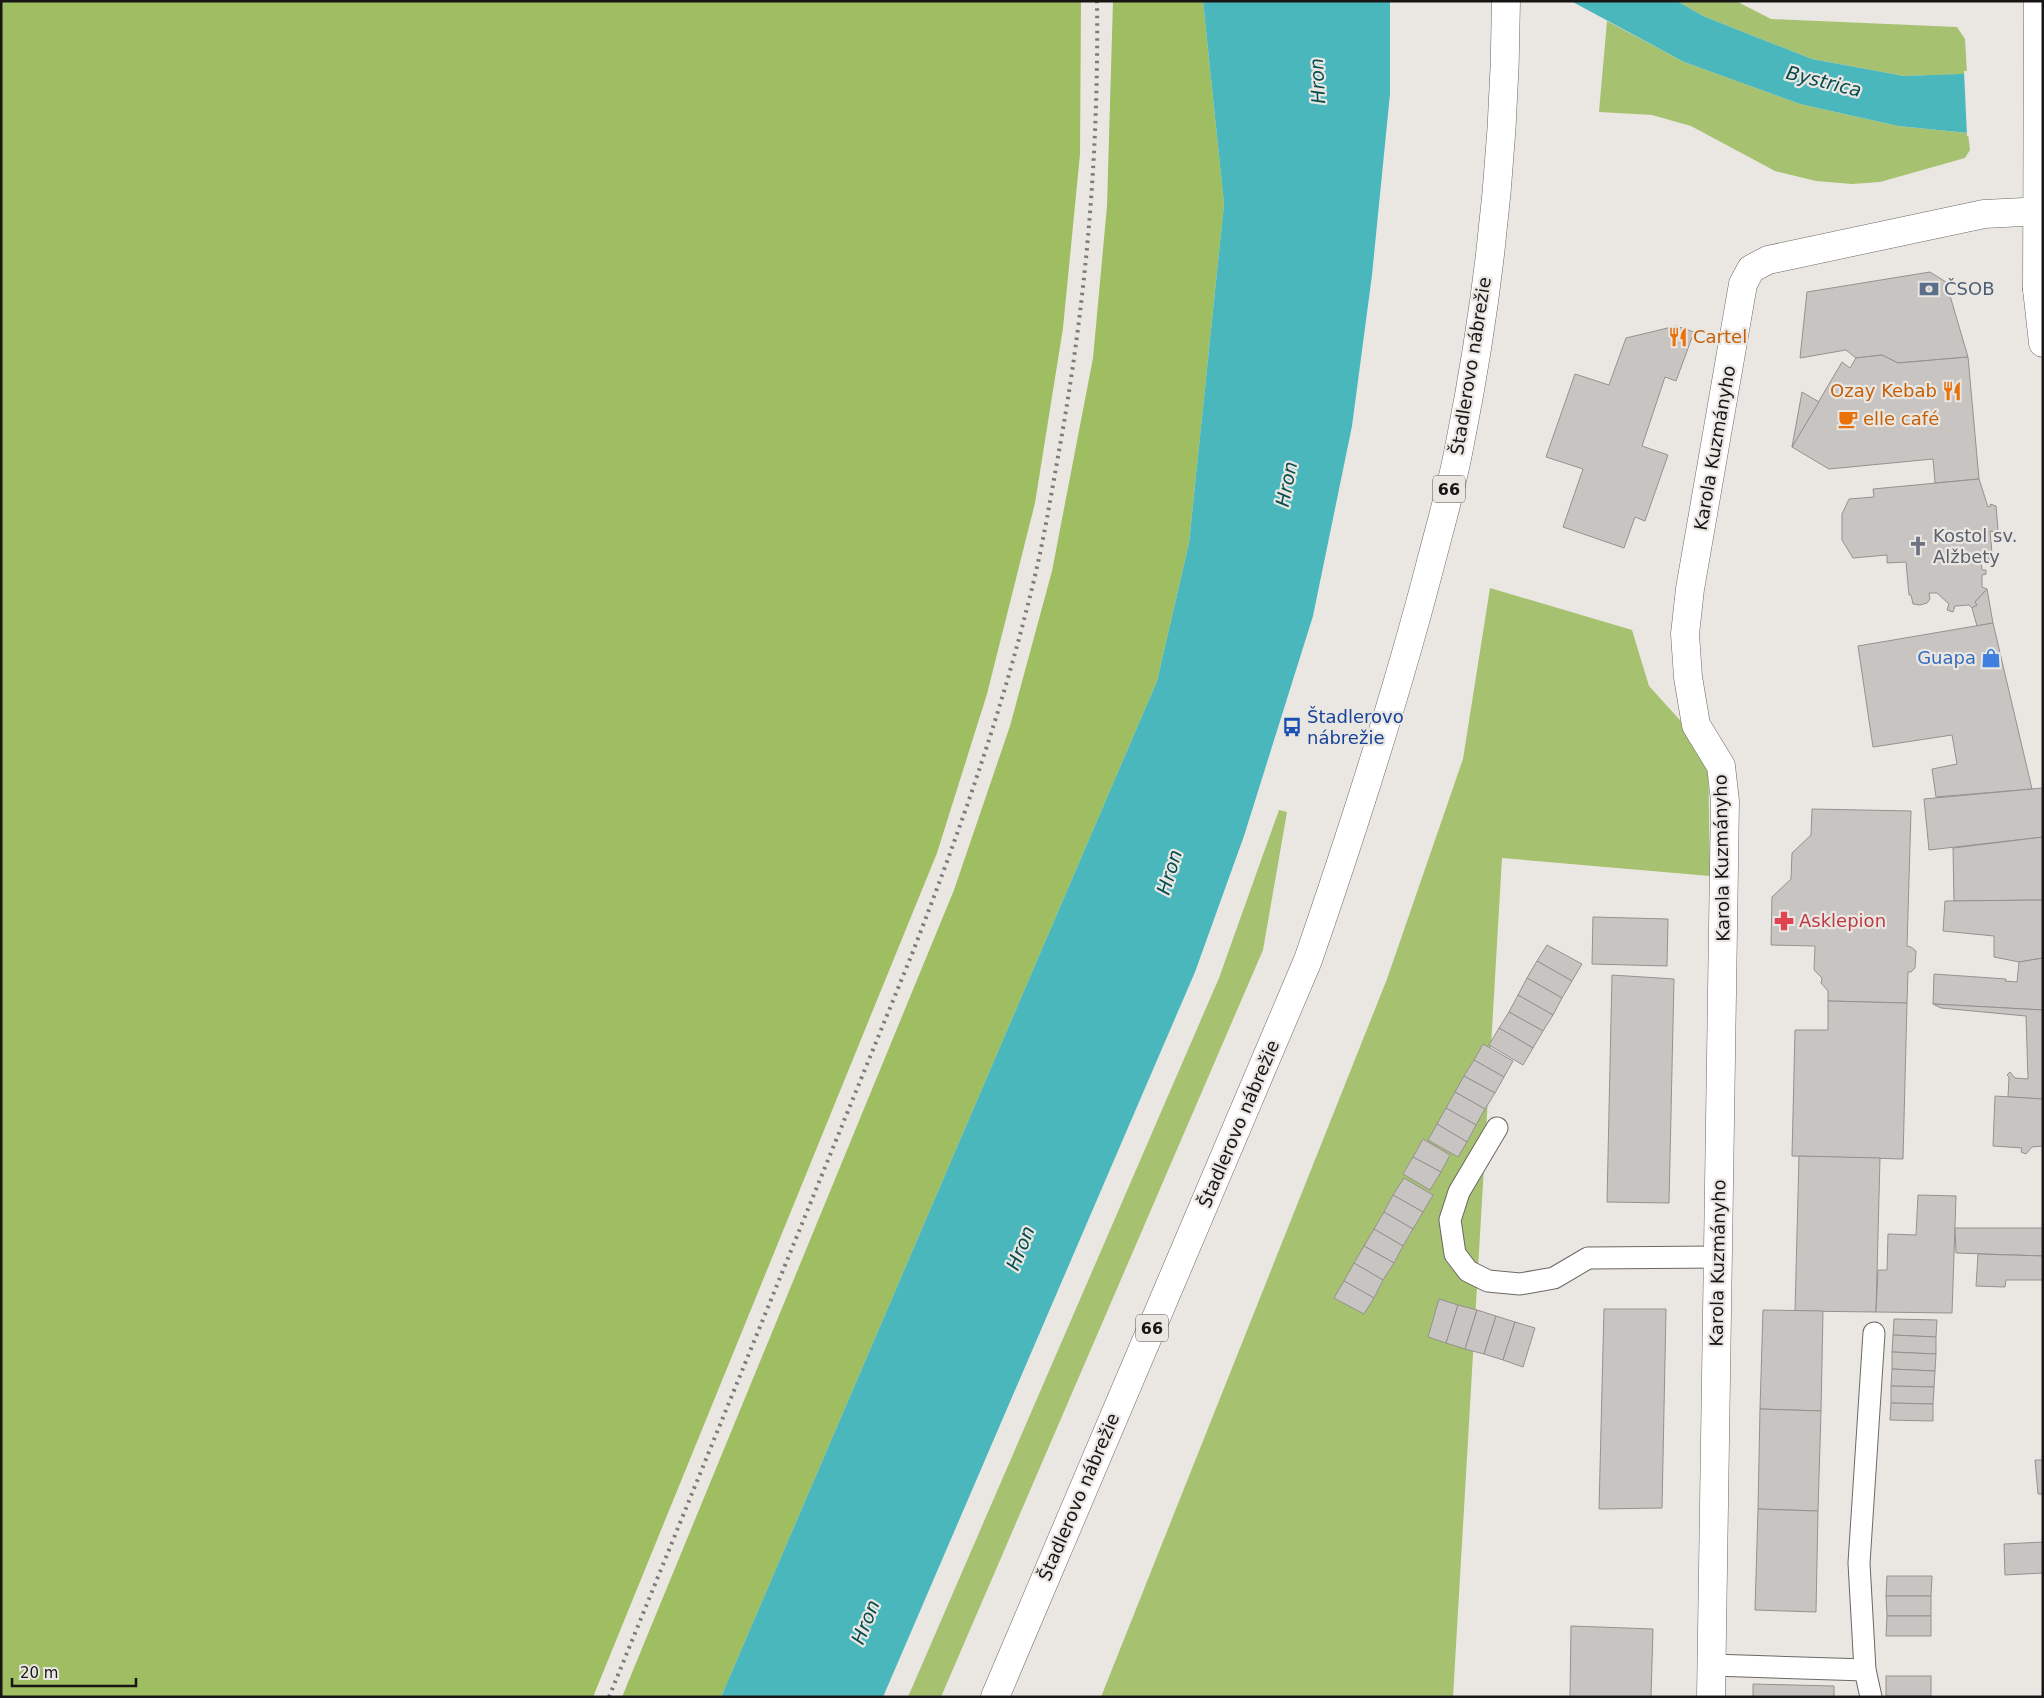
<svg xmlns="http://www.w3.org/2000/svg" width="2044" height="1698" font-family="'DejaVu Sans',sans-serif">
<rect width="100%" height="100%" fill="#eae7e3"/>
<g fill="#a6c170">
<polygon points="1677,1 1736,1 1771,19 1957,27 1965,39 1967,74 1904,76 1812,59 1703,16"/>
<polygon points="1607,21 1684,62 1800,104 1898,126 1968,133 1970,150 1965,158 1880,182 1852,184 1816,181 1775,171 1691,126 1652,115 1599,112"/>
<polygon points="1490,588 1632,630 1649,686 1708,751 1710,876 1502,858 1453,1697 1101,1697 1387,979 1463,759"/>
<polygon points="1279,810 1287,812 1263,950 941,1697 908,1697 1219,978"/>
</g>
<g fill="#9fbd61">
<polygon points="1,1 1081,1 1080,154 1063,328 1035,503 987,694 937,853 593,1697 1,1697"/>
<polygon points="1113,1 1203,1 1224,204 1189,543 1157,681 721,1697 622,1697 954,890 1010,726 1052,571 1093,358 1107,206"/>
</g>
<g fill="#4ab7bd">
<polygon points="1203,1 1390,1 1390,94 1372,275 1352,426 1313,616 1244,836 1195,972 883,1697 721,1697 1157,681 1189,543 1224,204"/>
<polygon points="1571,1 1677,1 1703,16 1812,59 1904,76 2043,71 1968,133 1898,126 1800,104 1684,62"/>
</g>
<polygon fill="#eae7e3" points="2043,69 2043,131 1967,136 1964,71"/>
<g fill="#c8c4c1" stroke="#95918e">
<polygon points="1930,272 1946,282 1968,357 1898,363 1882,355 1856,358 1846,350 1800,358 1807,292"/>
<polygon points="1676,326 1694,332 1676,381 1665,377 1642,446 1668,455 1645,521 1635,517 1624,548 1563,527 1583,469 1546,457 1575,374 1609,385 1626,338"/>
<polygon points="1882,355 1898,363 1968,357 1979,479 1935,483 1933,459 1829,469 1792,447 1842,362 1850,368 1856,358"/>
<polygon points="1802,392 1819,402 1792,447"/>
<polygon points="1979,479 1988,507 1991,506 1990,504 1996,506 1998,530 1995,531 1996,532 1990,531 1992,553 1995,557 1992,561 1988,558 1981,558 1982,570 1986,570 1986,574 1982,575 1982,587 1987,589 1975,602 1977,605 1972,608 1969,605 1955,606 1953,612 1947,610 1949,604 1937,593 1929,593 1930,599 1927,603 1920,605 1913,604 1911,595 1909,595 1906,562 1887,563 1887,555 1853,558 1842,540 1842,514 1849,499 1874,497 1873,489"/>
<polygon points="1987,589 1993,623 1977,626 1972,608 1977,605 1975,602"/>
<polygon points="1993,623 2032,789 1936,797 1932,769 1957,764 1952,735 1873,747 1858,646"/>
<polygon points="2043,788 2043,837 1929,850 1924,799"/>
<polygon points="1812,809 1911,811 1907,946 1911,947 1916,951 1915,968 1911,972 1908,972 1907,1003 1828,1001 1828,991 1821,983 1822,978 1814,970 1815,946 1771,945 1772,897 1791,879 1792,853 1811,835"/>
<polygon points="2043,837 2043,900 1954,901 1953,848"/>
<polygon points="2043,900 2043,958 2019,962 1994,957 1994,936 1943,931 1945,901"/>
<polygon points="1593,917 1668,919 1667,966 1592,964"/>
<polygon points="1547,945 1582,964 1572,981 1537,961"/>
<polygon points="2043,958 2043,1010 1933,1004 1934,974 2006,979 2005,981 2017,982 2019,962"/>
<polygon points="1537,961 1572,981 1562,998 1527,978"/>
<polygon points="1612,975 1674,979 1669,1203 1607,1202"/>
<polygon points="1527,978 1562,998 1553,1015 1518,995"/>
<polygon points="1518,995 1553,1015 1543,1031 1509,1012"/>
<polygon points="1828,1001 1907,1003 1903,1159 1792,1156 1795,1030 1828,1030"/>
<polygon points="1933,1004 2043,1010 2043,1099 2008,1097 2009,1077 2007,1075 2010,1072 2015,1078 2028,1079 2026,1016 1941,1008"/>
<polygon points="1509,1012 1543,1031 1533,1048 1499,1028"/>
<polygon points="1499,1028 1533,1048 1523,1065 1489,1045"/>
<polygon points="1483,1044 1513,1061 1504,1077 1474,1060"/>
<polygon points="1474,1060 1504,1077 1495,1093 1464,1076"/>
<polygon points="1464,1076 1495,1093 1485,1109 1455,1092"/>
<polygon points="1455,1092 1485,1109 1476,1125 1446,1108"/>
<polygon points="1995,1096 2043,1099 2043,1146 2032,1147 2026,1154 2021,1152 2022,1148 1993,1146"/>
<polygon points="1446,1108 1476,1125 1467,1142 1437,1124"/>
<polygon points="1437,1124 1467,1142 1458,1157 1428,1140"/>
<polygon points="1423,1139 1450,1155 1441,1172 1413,1157"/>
<polygon points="1799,1156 1880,1158 1876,1312 1795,1311"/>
<polygon points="1413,1157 1441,1172 1430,1190 1403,1174"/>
<polygon points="1404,1178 1433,1195 1423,1212 1393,1195"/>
<polygon points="1393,1195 1423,1212 1413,1229 1384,1212"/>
<polygon points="1918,1195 1956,1196 1952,1313 1876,1312 1878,1270 1887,1270 1888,1234 1916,1235"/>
<polygon points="1384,1212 1413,1229 1403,1246 1374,1229"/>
<polygon points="1955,1228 2043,1228 2043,1256 1956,1253"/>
<polygon points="1374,1229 1403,1246 1394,1263 1364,1246"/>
<polygon points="1364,1246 1394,1263 1383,1280 1354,1263"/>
<polygon points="1978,1254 2043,1256 2043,1280 2006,1280 2005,1287 1976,1286"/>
<polygon points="1354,1263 1383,1280 1374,1298 1344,1281"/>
<polygon points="1344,1281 1374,1298 1364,1314 1334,1298"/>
<polygon points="1439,1299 1458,1305 1446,1343 1428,1337"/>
<polygon points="1458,1305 1477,1310 1465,1349 1446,1343"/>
<polygon points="1604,1309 1666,1309 1662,1508 1599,1509"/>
<polygon points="1477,1310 1496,1316 1484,1354 1465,1349"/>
<polygon points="1763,1310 1823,1311 1821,1411 1760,1409"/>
<polygon points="1496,1316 1515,1322 1503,1360 1484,1354"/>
<polygon points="1894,1319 1937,1320 1936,1337 1893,1335"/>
<polygon points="1515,1322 1535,1328 1523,1367 1503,1360"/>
<polygon points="1893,1335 1936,1337 1936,1354 1892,1352"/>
<polygon points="1892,1352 1936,1354 1935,1371 1892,1369"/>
<polygon points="1892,1369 1935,1371 1934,1387 1891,1386"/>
<polygon points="1891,1386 1934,1387 1933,1404 1891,1403"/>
<polygon points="1891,1403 1933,1404 1933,1421 1890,1420"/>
<polygon points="1760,1409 1821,1411 1818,1511 1758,1509"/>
<polygon points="2035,1460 2043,1460 2043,1494 2038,1494"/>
<polygon points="1758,1509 1818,1511 1816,1612 1755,1610"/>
<polygon points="2043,1542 2043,1573 2005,1575 2004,1544"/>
<polygon points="1887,1576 1932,1576 1931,1596 1886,1596"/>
<polygon points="1886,1596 1931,1596 1931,1616 1887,1616"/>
<polygon points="1887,1616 1931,1616 1931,1636 1886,1636"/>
<polygon points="1571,1626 1653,1629 1651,1697 1570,1697"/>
<rect x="1886" y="1676" width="45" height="20"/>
<polygon points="1753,1684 1834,1686 1834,1697 1753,1697"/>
<rect x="1886" y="1696" width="45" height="1"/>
</g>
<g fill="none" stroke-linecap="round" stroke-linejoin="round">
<defs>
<g id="service">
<polyline points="1497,1128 1459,1192 1450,1220 1455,1254 1468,1271 1488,1281 1520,1284 1554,1278 1588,1258 1718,1257"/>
<polyline points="1712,1665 1865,1670"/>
<polyline points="1871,1697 1865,1670 1859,1563 1874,1333"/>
</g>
<polyline id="pedestrian" points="2037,289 2043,343"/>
<g id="minor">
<polyline points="2037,289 2038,1"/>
<polyline points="1711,1697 1725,801 1721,766 1696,725 1688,677 1685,634 1690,589 1743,284 1751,269 1768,260 1984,214 2043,211"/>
</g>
<path id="primary" d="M995,1697L1308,960C1354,827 1397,694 1432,558C1442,520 1453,482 1460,443C1489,298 1505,149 1506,1"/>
</defs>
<use href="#service" stroke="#6b6865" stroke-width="23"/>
<use href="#pedestrian" stroke="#6b6865" stroke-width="29"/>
<use href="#minor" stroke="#6b6865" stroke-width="29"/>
<use href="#primary" stroke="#6b6865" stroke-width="29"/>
<use href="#service" stroke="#fff" stroke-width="21"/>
<use href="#pedestrian" stroke="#fff" stroke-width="28"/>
<use href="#minor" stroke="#fff" stroke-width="28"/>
<use href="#primary" stroke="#fff" stroke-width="28"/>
<path stroke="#7d7a78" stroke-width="4" stroke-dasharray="2.5 5" stroke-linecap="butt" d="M609,1697L912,954C957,838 999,721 1029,600C1042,551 1050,501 1059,451C1086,302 1099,152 1097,1"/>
</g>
<defs>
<symbol id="bank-bare" viewBox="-9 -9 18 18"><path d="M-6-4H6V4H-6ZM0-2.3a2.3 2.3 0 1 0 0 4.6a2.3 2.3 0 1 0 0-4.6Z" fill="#5c6f8a" stroke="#eae7e3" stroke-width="2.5" paint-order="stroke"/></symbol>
<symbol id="restaurant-bare" viewBox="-9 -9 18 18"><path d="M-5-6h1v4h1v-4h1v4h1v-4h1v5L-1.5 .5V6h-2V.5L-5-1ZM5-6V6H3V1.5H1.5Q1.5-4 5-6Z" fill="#e8710a" stroke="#eae7e3" stroke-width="2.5" paint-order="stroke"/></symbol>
<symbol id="cafe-bare" viewBox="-9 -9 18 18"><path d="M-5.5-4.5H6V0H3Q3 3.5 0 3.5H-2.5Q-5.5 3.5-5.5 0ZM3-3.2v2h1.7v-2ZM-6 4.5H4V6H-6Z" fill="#e8710a" stroke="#eae7e3" stroke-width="2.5" paint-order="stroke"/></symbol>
<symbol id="church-bare" viewBox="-9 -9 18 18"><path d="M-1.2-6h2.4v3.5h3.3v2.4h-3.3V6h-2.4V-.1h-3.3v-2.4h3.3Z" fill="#6b7280" stroke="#eae7e3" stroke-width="2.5" paint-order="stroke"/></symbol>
<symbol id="shop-bare" viewBox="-9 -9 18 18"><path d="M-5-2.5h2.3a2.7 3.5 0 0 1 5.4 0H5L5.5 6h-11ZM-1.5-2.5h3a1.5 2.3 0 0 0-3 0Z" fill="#3f7fe0" stroke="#eae7e3" stroke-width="2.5" paint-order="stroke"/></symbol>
<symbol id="bus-bare" viewBox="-9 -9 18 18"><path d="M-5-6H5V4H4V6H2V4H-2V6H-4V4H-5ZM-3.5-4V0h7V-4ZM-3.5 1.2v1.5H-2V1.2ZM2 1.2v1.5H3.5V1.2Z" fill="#1a4fb4" stroke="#eae7e3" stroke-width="2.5" paint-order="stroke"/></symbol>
<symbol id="pharmacy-bare" viewBox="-9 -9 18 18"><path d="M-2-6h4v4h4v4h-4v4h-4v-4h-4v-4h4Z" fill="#e0444e" stroke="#eae7e3" stroke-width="2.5" paint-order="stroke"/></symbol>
</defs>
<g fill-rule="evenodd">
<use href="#bank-bare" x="1915" y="275" width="28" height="28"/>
<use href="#restaurant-bare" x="1664" y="323" width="28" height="28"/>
<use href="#restaurant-bare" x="1938" y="377" width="28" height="28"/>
<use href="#cafe-bare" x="1834" y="405" width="28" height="28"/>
<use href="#church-bare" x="1904" y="532" width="28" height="28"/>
<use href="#shop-bare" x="1977" y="644" width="28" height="28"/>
<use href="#bus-bare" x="1278" y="713" width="28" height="28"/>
<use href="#pharmacy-bare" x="1770" y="907" width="28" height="28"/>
</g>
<g text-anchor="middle" stroke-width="4.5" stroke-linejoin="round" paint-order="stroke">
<g fill="#eae7e3" stroke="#575553" stroke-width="1">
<rect x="1433" y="475.5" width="32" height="27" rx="4"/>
<rect x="1136" y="1314.5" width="32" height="27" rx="4"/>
</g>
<g font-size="16" font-weight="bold" fill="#181615">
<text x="1449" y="495">66</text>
<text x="1152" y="1334">66</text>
</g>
<g font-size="18" fill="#4e5e75" stroke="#eae7e3" text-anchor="start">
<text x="1944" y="295">ČSOB</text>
</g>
<g font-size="18" fill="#c56008" stroke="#eae7e3" text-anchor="start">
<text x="1693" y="343">Cartel</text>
<text x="1937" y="397" text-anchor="end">Ozay Kebab</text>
<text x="1863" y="425">elle café</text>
</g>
<g font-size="18" fill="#181615" stroke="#eae7e3">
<text transform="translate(1471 366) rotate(-81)" y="6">Štadlerovo nábrežie</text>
<text transform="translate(1715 448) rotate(-80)" y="6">Karola Kuzmányho</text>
<text transform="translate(1722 858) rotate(-91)" y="6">Karola Kuzmányho</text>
<text transform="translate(1239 1124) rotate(-67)" y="6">Štadlerovo nábrežie</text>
<text transform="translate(1718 1263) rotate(-89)" y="6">Karola Kuzmányho</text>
<text transform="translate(1079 1497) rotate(-67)" y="6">Štadlerovo nábrežie</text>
</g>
<g font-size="18" fill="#5b616d" stroke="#eae7e3" text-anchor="start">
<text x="1933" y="542">Kostol sv.<tspan x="1933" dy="21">Alžbety</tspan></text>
</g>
<g font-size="18" fill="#366cbe" stroke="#eae7e3" text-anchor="end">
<text x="1976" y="664">Guapa</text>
</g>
<g font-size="18" fill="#164399" stroke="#eae7e3" text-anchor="start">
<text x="1307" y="723">Štadlerovo<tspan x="1307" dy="21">nábrežie</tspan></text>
</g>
<g font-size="18" fill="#be3a42" stroke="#eae7e3" text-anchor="start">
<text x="1799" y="927">Asklepion</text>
</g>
<g font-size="19" font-style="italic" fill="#064b4e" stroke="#eae7e3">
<text transform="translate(1317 81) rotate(-93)" y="7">Hron</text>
<text transform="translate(1824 81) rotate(14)" y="7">Bystrica</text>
<text transform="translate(1286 484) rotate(-79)" y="7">Hron</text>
<text transform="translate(1169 872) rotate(-73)" y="7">Hron</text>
<text transform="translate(1020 1248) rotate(-68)" y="7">Hron</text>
<text transform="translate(865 1622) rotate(-68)" y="7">Hron</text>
</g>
</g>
<rect width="2044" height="1698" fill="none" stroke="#181615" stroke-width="5"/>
<path d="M12 1678v8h124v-8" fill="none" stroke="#181615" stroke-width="2.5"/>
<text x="20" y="1678" font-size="15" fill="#181615" stroke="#eae7e3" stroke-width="4" paint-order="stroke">20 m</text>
</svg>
